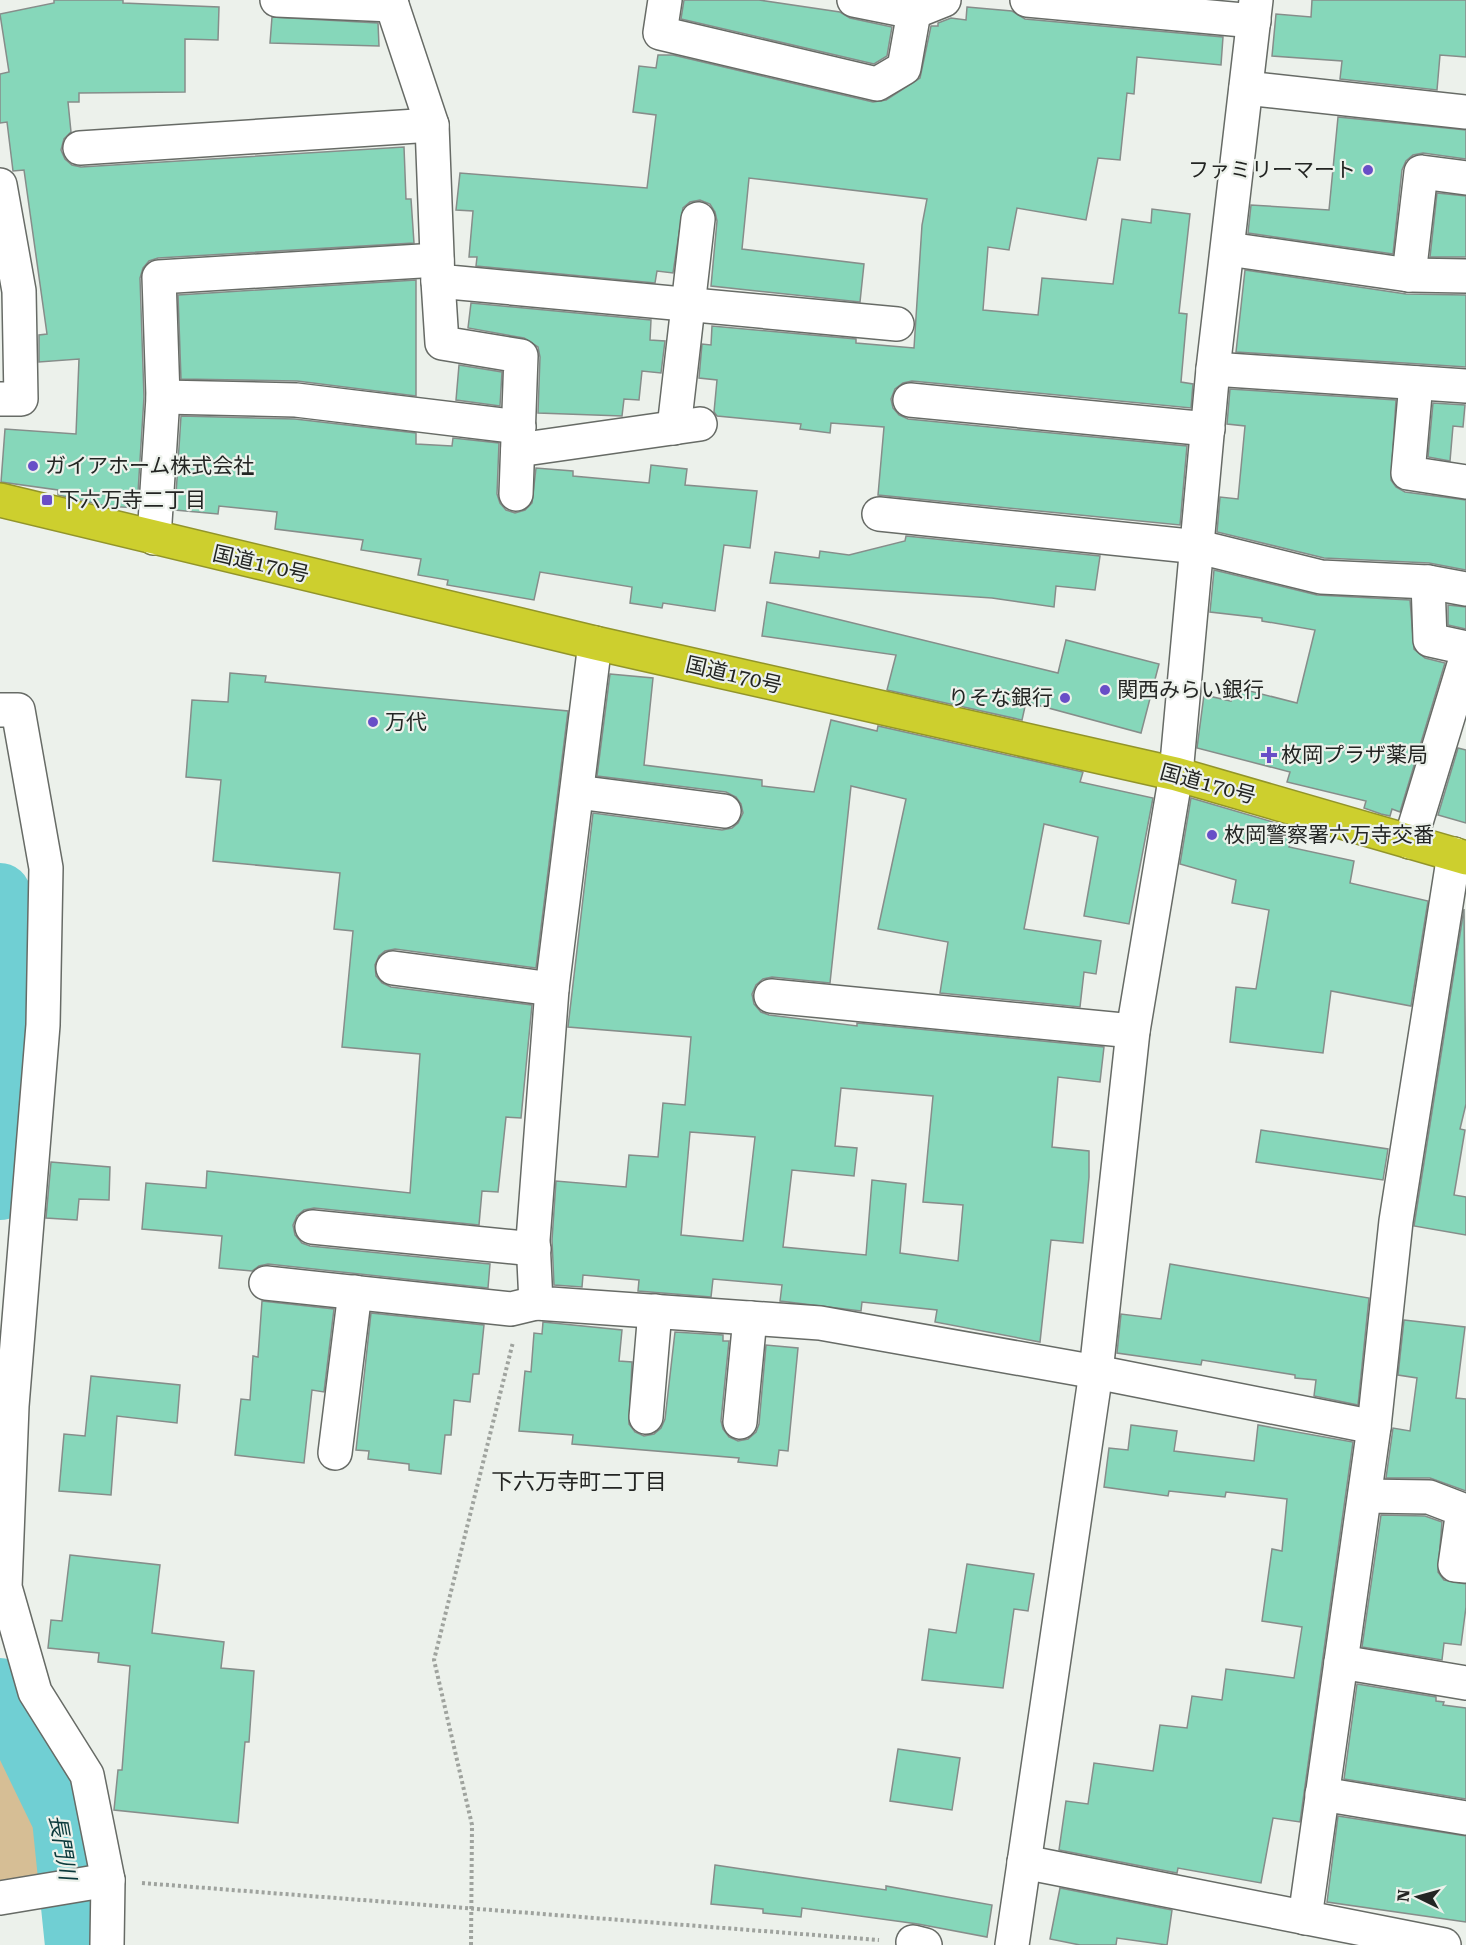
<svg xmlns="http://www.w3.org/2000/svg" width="1466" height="1945" font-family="'Roboto Serif','Noto Sans JP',serif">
<rect width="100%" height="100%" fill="#ecf1eb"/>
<polygon fill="#d6be95" points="0,1742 51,1848 54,1877 0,1885"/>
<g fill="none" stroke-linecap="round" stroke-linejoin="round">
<g stroke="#70cfd3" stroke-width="62">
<polyline points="0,894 10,1084 0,1189"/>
<polyline points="0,1689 63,1819 76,1945"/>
</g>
</g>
<g fill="#86d7ba" stroke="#868d8a" stroke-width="1.5" fill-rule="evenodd">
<polygon points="54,0 123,0 123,3 219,7 218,40 185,39 185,92 79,93 79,102 68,102 71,132 64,139 61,150 65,159 72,165 81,167 404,147 406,199 411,199 414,243 158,258 149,261 143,268 140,278 144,397 137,508 106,506 58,495 58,490 1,482 5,429 76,434 79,359 39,362 39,335 47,334 24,170 13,171 7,122 0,123 0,74 9,72 0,14 54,3"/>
<polygon points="684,0 759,0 840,12 850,18 892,27 887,56 874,64 681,19"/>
<polygon points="1312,0 1466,0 1466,57 1440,55 1437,90 1340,79 1342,61 1272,56 1276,14 1311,17"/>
<polygon points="967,7 1012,11 1025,19 1223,37 1221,65 1137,57 1134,94 1127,93 1120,160 1098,158 1086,220 1017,208 1009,250 988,247 983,310 1038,315 1042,278 1113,284 1122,219 1151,223 1152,209 1190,214 1179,313 1187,314 1181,382 1193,384 1191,408 912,381 903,383 895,389 891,399 893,408 899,415 908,419 1187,446 1180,525 878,495 884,427 831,423 830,433 800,429 801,424 717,416 714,412 717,380 699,378 702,344 711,345 712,326 856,339 856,343 914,348 922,225 927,199 749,178 742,249 864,264 860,302 711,286 717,221 715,212 710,204 700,200 690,202 683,208 673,273 657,271 655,283 476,266 477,257 469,257 473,211 456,210 460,173 647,188 656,115 633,112 639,66 656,68 658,55 673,55 873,102 886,100 920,78 931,26 938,26 938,23 951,18 966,20"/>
<polygon points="272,17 378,23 379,46 270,43"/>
<polygon points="1338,117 1466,130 1466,159 1423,153 1413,155 1406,161 1402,170 1393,254 1248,233 1251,205 1329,210"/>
<polygon points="1437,193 1466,196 1466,257 1430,257"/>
<polygon points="1245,270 1406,294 1466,295 1466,367 1236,352"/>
<polygon points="416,280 416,396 297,381 181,379 178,295"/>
<polygon points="471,303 651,320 650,340 665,341 661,373 642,371 639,400 624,399 622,416 538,413 540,357 538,347 524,338 468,328"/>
<polygon points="459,365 502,372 500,406 456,400"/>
<polygon points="1230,389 1396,400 1391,480 1396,487 1405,492 1466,500 1466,570 1429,563 1324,558 1217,532 1220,497 1238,499 1245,426 1227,424"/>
<polygon points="1433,403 1465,405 1463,427 1453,426 1450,461 1428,457"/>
<polygon points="181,416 295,419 416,433 416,444 452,446 453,438 499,443 497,494 500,503 506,510 515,513 525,510 532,503 536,468 573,471 573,476 649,483 651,465 687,469 685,485 757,491 750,548 724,545 715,611 663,603 662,608 630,603 632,587 540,572 534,600 447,585 448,580 418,575 421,559 361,550 363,540 275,529 277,512 219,506 218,514 175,510"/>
<polygon points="906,536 1100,556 1095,590 1056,586 1054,607 992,598 770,583 775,552 819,558 820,551 849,555 905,541"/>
<polygon points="1214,570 1317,595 1410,600 1414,649 1425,658 1445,663 1400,812 1392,809 1390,816 1381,814 1364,808 1366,801 1287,782 1290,772 1197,748 1204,695 1231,701 1234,687 1297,703 1315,630 1262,621 1262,618 1210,612"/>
<polygon points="767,602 1058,673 1066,640 1159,664 1141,733 1026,702 1022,720 887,690 896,655 762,636"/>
<polygon points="1448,605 1466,607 1466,629 1448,625"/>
<polygon points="230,673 266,676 265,682 568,711 536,968 395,949 385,951 379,956 375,965 376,976 382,983 391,987 532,1005 521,1118 506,1117 498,1192 482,1191 479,1225 314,1208 304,1210 297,1216 293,1225 295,1235 302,1243 310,1246 490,1264 488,1288 268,1264 259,1266 252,1271 219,1268 222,1236 142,1229 146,1183 206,1188 207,1171 410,1193 420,1054 342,1047 353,931 334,929 340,873 213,861 221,780 186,777 192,700 228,702"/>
<path d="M610,674L653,678L644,765L762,780V786L814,792L831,720L877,731L878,726L1083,772L1080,782L1153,798L1129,924L1084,916L1098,837L1044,824L1024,929L1101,941L1096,974L1084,972L1080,1007L940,993L948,942L878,929L906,799L851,786L830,983L772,977L763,979L756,985L752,994L754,1004L761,1012L769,1015L857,1026V1023L1104,1047L1100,1082L1058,1077L1052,1147L1089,1151V1177L1083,1243L1051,1240L1040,1342L935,1322L937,1310L862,1302L861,1311L780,1301L782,1285L713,1279L711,1297L638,1291L639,1280L583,1275L582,1287L554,1285L552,1240L556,1181L626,1187L629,1155L658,1157L663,1103L685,1105L691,1037L568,1027L593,813L722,830L732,828L738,823L743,813L741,804L736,797L726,792L597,776ZM841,1088L933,1096L923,1202L963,1205L958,1261L900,1253L906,1184L872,1180L866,1255L783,1247L792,1170L854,1176L857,1148L835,1146ZM690,1132L755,1137L743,1241L681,1235Z"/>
<polygon points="1458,748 1466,750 1466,823 1438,815"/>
<polygon points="1191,798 1293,828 1289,847 1354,861 1350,883 1428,901 1411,1006 1331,991 1323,1053 1230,1042 1236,987 1256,989 1269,910 1232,903 1236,880 1180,864"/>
<polygon points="1464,909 1466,1104 1460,1129 1465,1130 1454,1195 1466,1197 1466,1235 1414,1226"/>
<polygon points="1261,1130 1388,1149 1383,1180 1256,1162"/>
<polygon points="51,1162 110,1167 109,1200 79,1199 77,1220 46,1218"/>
<polygon points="1170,1264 1369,1298 1358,1405 1314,1396 1316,1380 1295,1378 1295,1375 1202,1360 1201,1365 1117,1353 1121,1314 1161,1319"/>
<polygon points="262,1301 334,1309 324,1392 312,1390 304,1463 235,1455 241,1399 250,1400 253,1356 258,1357"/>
<polygon points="371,1313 484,1325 479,1374 473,1374 470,1402 454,1400 451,1435 445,1435 441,1474 409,1470 409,1464 368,1459 369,1451 356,1450"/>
<polygon points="1404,1320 1465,1327 1456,1398 1466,1399 1466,1491 1430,1478 1386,1478 1393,1428 1410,1431 1417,1378 1398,1375"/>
<polygon points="543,1322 622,1330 619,1361 632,1362 629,1424 635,1432 644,1436 654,1434 661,1428 665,1419 675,1332 723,1335 723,1341 729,1341 721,1421 723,1429 729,1437 738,1441 748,1439 756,1432 759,1424 766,1345 798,1348 788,1451 779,1450 777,1466 738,1462 739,1458 572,1444 573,1435 519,1431 525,1371 531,1372 534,1333 542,1334"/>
<polygon points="91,1376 180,1385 177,1423 117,1416 111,1495 59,1491 64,1434 85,1436"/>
<polygon points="1131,1425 1177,1431 1174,1451 1254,1461 1258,1425 1353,1442 1300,1822 1273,1818 1261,1883 1178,1868 1177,1873 1059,1850 1066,1801 1088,1804 1094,1763 1153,1771 1160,1725 1187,1728 1192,1696 1222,1700 1226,1669 1294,1678 1302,1627 1262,1621 1272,1549 1282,1551 1287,1499 1226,1492 1225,1497 1169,1491 1168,1496 1104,1487 1109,1448 1128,1450"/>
<polygon points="1381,1515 1425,1516 1442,1522 1438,1572 1444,1580 1466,1584 1466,1607 1461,1645 1444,1643 1442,1660 1362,1647"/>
<polygon points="70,1555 160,1565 152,1633 224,1642 221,1668 254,1671 249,1742 245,1742 238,1823 114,1810 118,1770 122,1770 130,1666 98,1662 99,1653 48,1648 51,1620 62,1621"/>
<polygon points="967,1564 1034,1574 1028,1611 1014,1609 1003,1688 922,1680 929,1629 956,1633"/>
<polygon points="1357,1684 1436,1697 1436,1701 1444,1702 1443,1705 1466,1708 1466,1799 1344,1779"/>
<polygon points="898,1749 960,1758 952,1810 890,1801"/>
<polygon points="1338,1816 1466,1836 1466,1922 1327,1902"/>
<polygon points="715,1865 886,1890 886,1886 992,1905 987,1937 918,1924 802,1908 801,1917 763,1913 763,1909 711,1904"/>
<polygon points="1060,1888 1172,1910 1167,1945 1117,1938 1116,1945 1080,1945 1050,1939"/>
</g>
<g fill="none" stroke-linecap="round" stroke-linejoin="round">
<defs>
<g id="minor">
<polyline points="277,0 392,5 390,0"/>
<polyline points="665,0 660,33 877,84 904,68 914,12"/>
<polyline points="854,0 914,12 944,0"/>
<polyline points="1027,0 1254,21"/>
<polyline points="392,5 432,125 438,281 897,324"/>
<polyline points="1246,88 1466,112"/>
<polyline points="80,148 432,125"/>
<polyline points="0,185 19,291 21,399 0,399"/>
<polyline points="1228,249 1409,275 1466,276"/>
<polyline points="1409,275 1421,172 1466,178"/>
<polyline points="438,281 442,343 521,356 516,494"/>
<polyline points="1213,369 1466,386"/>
<polyline points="1416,383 1408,473 1466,482"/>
<polyline points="163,397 296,400 519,427"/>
<polyline points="910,400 1208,429"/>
<polyline points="674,428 698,219"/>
<polyline points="518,450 700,424"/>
<polyline points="879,514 1199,547 1321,577 1428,582 1466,589"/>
<polyline points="154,538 163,397 159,277 437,260"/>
<polyline points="1428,582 1430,640 1466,648"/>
<polyline points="595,643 552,989 533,1240 536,1303 820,1323 1096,1372 1374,1427 1305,1918"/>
<polyline points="0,710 18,710 46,868 43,1025 12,1406 5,1587 35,1692 87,1775 108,1880 107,1945"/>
<polyline points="577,792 724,811"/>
<polyline points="1410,842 1466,658"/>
<polyline points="393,968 552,989"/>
<polyline points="771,996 1133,1031"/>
<polyline points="312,1227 534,1249"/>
<polyline points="266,1283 511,1309 536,1303"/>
<polyline points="646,1417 655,1311"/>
<polyline points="740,1422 750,1318"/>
<polyline points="1374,1427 1396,1221 1454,854"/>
<polyline points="335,1453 355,1292"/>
<polyline points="1365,1496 1429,1497 1463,1510 1455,1565 1466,1566"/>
<polyline points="1341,1662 1466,1683"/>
<polyline points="1322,1794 1466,1818"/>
<polyline points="1024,1862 1444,1945"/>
<polyline points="0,1898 108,1880"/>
<polyline points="913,1942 925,1945"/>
<polyline points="1012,1945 1096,1372 1133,1031 1176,774 1213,369 1256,0"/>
</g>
<polyline id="highway" points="0,500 595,643 1176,774 1466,858"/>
</defs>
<use href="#minor" stroke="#676b66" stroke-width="36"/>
<use href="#highway" stroke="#92942a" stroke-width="36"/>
<g stroke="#9fa39e" stroke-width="4" stroke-dasharray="3 3" stroke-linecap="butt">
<polyline points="142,1883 879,1940"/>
<polyline points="471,1945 472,1825 434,1660 513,1342"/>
</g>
<use href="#minor" stroke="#fff" stroke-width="33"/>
<use href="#highway" stroke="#cdcf2e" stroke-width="33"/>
</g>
<g fill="#684ec7" stroke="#ecf1eb" stroke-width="2">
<circle cx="1368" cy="170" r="6"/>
<circle cx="33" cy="466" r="6"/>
<rect x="41" y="494" width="12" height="12" rx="3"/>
<circle cx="1105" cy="690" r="6"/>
<circle cx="1065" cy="698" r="6"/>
<circle cx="373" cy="722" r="6"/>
<path d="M1266 746h6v6h6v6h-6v6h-6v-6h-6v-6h6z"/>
<circle cx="1212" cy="835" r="6"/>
</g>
<g text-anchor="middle" stroke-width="4.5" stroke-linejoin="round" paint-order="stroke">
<g font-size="21" fill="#232523" stroke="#ecf1eb" text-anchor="start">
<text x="1356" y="177" text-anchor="end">ファミリーマート</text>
<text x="45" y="473">ガイアホーム株式会社</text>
<text x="59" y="507">下六万寺二丁目</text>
<text x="1117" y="697">関西みらい銀行</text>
<text x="1053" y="705" text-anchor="end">りそな銀行</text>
<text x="385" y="729">万代</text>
<text x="1281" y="762">枚岡プラザ薬局</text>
<text x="1224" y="842">枚岡警察署六万寺交番</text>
</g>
<g font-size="21" fill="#232523" stroke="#ecf1eb">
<text transform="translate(261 564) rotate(13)" y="7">国道170号</text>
<text transform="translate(734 675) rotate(13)" y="7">国道170号</text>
<text transform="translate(1208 784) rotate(15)" y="7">国道170号</text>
</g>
<g font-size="22" fill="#232523" stroke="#ecf1eb">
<text x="579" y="1489">下六万寺町二丁目</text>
</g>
<g font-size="22" font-style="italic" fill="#0a393b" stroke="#ecf1eb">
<text transform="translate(63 1847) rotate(80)" y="8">長門川</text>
</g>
</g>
<g transform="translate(1418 1897) rotate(275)" stroke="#ecf1eb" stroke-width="4.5" paint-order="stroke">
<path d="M0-4.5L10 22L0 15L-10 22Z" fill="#232523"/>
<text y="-9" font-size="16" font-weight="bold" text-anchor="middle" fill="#232523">N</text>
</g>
</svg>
